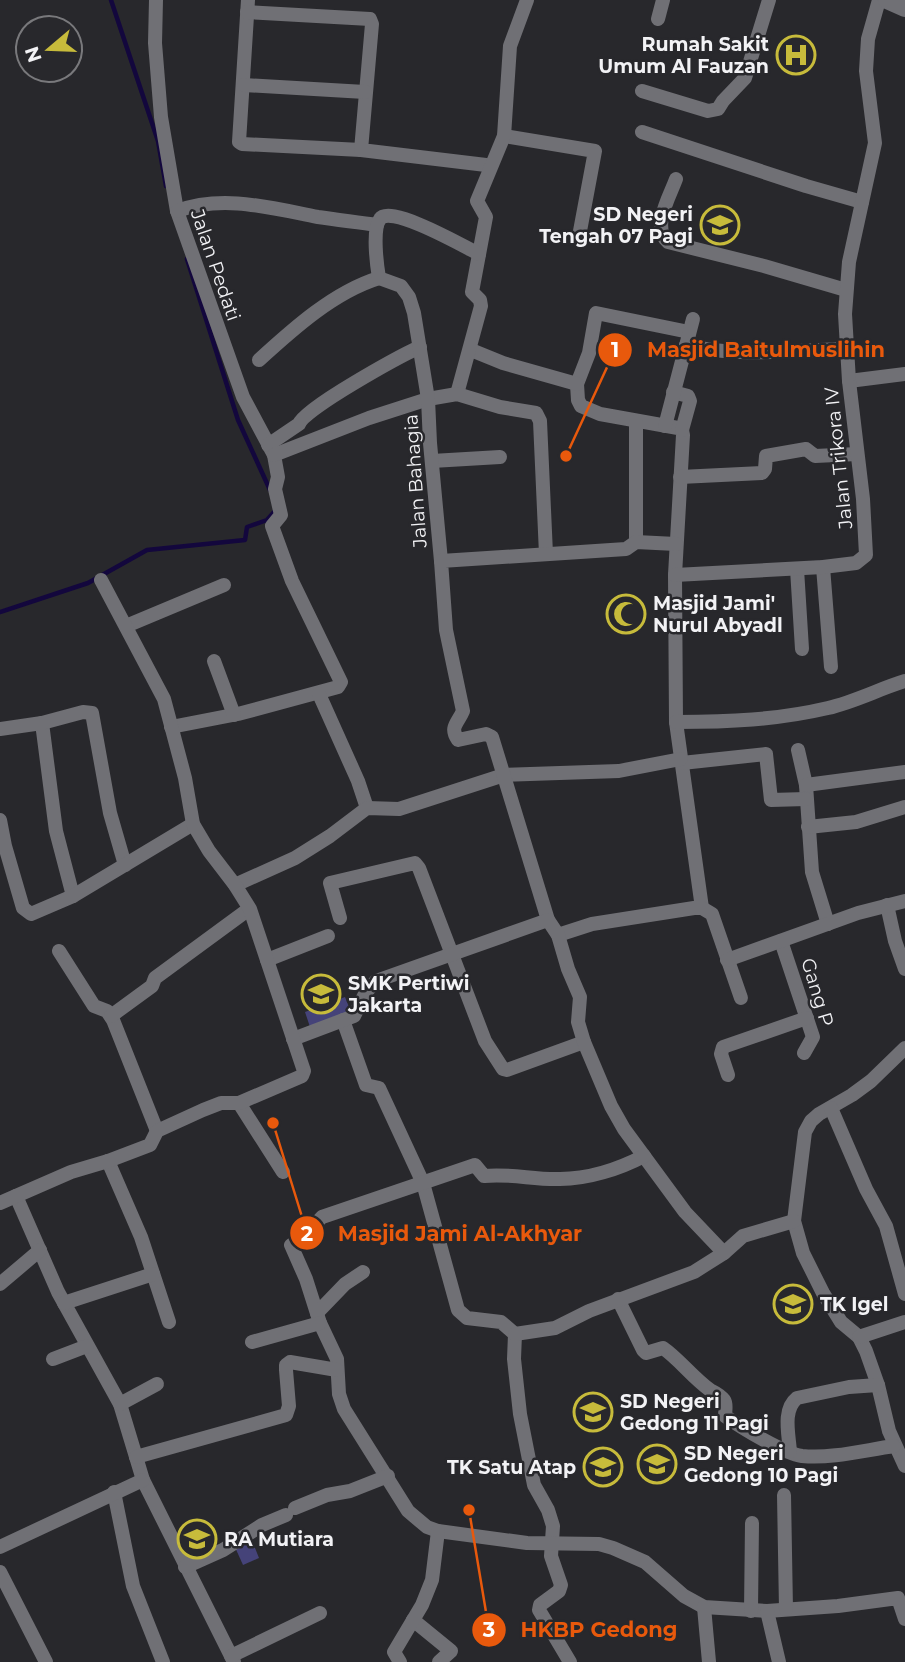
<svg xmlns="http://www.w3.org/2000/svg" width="905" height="1662" font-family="Montserrat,sans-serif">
<rect width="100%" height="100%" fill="#28282c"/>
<g fill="#454379">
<polygon points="345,997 351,1012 310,1027 305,1012"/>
<polygon points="251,1538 259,1558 243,1565 234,1545"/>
</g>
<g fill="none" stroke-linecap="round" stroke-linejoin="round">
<g stroke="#13073d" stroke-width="4.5">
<polyline points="111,0 158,141 166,186"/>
<polyline points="187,259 238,420 270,490"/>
<polyline points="0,612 88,583 147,550 245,540 247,527 267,520 274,512"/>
</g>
<g stroke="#707075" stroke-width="14">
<polyline points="156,0 155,43 161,117 177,211 243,397 274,455 278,477 275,489 281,515 272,526 292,581 341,682 338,687 238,714 171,727"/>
<polyline points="248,0 239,142 242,144 361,150"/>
<polyline points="247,12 370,19 372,24 361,150 486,165"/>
<polyline points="658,19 663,0"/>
<polyline points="244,85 365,92"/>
<polyline points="642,91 708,111 718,109 723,101 745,78 769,0"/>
<polyline points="642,132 806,186 862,202"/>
<polyline points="504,136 595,151 580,231"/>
<path d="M676,179C670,196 651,227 668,242L764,266L846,290"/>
<path d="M177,211C223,194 271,208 318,217C337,220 357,222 377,225"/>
<polyline points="689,332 596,313 589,353 577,384 578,400 581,406 600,414 678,428 682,430 683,435 675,575 676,722 702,908"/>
<path d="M686,345C737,358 794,350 846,349"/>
<polyline points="471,350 503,363 577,384"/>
<path d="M259,360C294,328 334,292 379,278"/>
<polyline points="849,381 905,374"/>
<polyline points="673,392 688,396 690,401 682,430"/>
<polyline points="457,394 481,306 480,300 472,292 486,217 477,201 504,136 510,46 527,0"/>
<polyline points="665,426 693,319"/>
<path d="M268,445L299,424C305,408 400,356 420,347"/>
<polyline points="274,455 369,418 428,399 457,394 500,407 536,413 540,421 546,554"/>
<polyline points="432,461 500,457"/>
<polyline points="680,477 762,473 765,469 766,456 806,449 815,456 857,454"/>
<polyline points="636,542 636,422"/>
<path d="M441,561L430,443L428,399L414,313L409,297L401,286L379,278C377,266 372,229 380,219C390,204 465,247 479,254"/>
<polyline points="823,567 831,667"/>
<polyline points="797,569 802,649"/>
<polyline points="675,575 823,567 856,563 866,555 863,499 849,381 845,314 849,262 875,143 866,71 868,39 879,0"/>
<polyline points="126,626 224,585"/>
<polyline points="214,661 234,715"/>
<polyline points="319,694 358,781 367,808"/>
<path d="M676,722C728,722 777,720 828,708C854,702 879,689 905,681"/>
<polyline points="42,723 56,831 73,896"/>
<polyline points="0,729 42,723 83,712 92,713 110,813 125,865"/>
<polyline points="798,750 806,785 812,872 828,924"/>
<polyline points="682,763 766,754 771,800 806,799"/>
<polyline points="806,785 905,772"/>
<polyline points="0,820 5,846 23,908 31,914 73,896 193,824"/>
<polyline points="808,827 856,822 905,807"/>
<polyline points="235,885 295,858 330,836 367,808 399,809 504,775 619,771 681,759"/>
<polyline points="887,905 895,941 905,969"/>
<polyline points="340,918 330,883 415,863 419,868 485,1041 503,1069 507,1070 584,1042"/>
<path d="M548,920L492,737L486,734L458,740C449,727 458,723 463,711L446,630L441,561L626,549L636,542L676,544"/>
<polyline points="558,935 592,924 694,908 702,908 712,914 741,998"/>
<polyline points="781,941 813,1037 804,1053"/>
<polyline points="59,951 94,1006 107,1011 113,1020 157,1131"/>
<polyline points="267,960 328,936"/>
<polyline points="727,960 858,913 905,901"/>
<polyline points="111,1016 152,986 155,978 249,909"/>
<polyline points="343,1020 366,1085 379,1088 423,1183 458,1310 467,1318 501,1322 515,1334 514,1359 520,1414 534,1485 548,1510 553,1526 551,1556 561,1585 559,1591 540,1605 539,1610 570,1662"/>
<polyline points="293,1039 354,1016 366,992 376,981 548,920 558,935 568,969 580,997 578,1022 584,1042 611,1106 624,1129 685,1212 724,1253"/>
<polyline points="905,1048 871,1081 852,1095 819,1114 811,1121 805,1132 794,1221 803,1253 823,1293 841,1322 859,1337 866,1351 878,1385 889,1431 905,1466"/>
<polyline points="728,1075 721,1054 723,1047 807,1018"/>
<polyline points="239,1103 283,1172"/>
<polyline points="831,1108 866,1189 886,1226 905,1294"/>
<path d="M644,1156C619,1169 588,1179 560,1179C534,1180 510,1173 484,1176L475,1165L322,1217L300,1240L291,1245L306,1279L320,1323L337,1359L339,1394L344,1409L408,1511L427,1527L438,1531L527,1543L599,1544L613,1548L645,1562L684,1596L704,1607L767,1611L838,1606L898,1598L905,1619"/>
<polyline points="108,1161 141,1237 169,1322"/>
<polyline points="16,1196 58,1292 120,1404 143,1480 234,1662"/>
<polyline points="0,1203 71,1172 108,1161 150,1145 157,1131 203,1110 221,1103 239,1103 302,1076 304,1071 250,909 235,885 209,851 193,824 185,778 164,699 101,580"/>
<polyline points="0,1284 40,1250"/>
<path d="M618,1299L643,1350L646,1353L663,1348C679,1359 692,1377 710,1390C714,1392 721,1396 724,1400C727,1404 725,1411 725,1416C742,1428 783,1453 802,1456C832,1459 865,1450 894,1446"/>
<polyline points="64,1303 153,1274"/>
<polyline points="317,1313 345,1284 363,1272"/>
<polyline points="515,1334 555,1328 589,1311 694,1272 724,1253 743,1236 794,1221"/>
<polyline points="859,1337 905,1322"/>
<polyline points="252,1342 320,1323"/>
<polyline points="53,1359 87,1346"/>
<polyline points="120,1404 157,1384"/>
<path d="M790,1452C789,1435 782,1410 797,1398L849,1387L878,1385"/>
<polyline points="136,1457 286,1415 289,1406 286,1370 286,1365 290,1362 337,1370"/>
<polyline points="114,1492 133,1586 163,1662"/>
<polyline points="784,1495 786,1609"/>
<polyline points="295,1508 327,1495 350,1491 388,1476"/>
<polyline points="0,1547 143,1480"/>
<polyline points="185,1567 223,1550 262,1525 286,1515"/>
<polyline points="0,1572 46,1662"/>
<polyline points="704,1607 709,1662"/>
<polyline points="751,1611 752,1523"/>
<polyline points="767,1611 779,1662"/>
<polyline points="413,1620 451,1651 439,1662"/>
<polyline points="231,1656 320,1613"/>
<polyline points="400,1662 394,1652 422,1605 432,1580 438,1531"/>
</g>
<polyline stroke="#707075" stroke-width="18" points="887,0 905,8"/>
</g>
<defs>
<symbol id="hospital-ring" viewBox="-11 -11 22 22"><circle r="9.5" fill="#28282c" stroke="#c7bb3b" stroke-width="1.5"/><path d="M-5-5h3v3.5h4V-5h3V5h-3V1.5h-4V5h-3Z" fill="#c7bb3b"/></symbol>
<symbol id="school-ring" viewBox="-11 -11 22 22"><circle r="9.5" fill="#28282c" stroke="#c7bb3b" stroke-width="1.5"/><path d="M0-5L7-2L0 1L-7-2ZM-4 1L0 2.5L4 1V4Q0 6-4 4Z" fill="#c7bb3b"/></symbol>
<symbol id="mosque-ring" viewBox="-11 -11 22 22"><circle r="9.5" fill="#28282c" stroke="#c7bb3b" stroke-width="1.5"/><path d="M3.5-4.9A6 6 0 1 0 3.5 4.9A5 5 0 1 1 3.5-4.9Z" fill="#c7bb3b"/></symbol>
</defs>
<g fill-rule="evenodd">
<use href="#hospital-ring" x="774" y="33" width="44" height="44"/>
<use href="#school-ring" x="698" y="203" width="44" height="44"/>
<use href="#mosque-ring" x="604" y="592" width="44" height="44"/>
<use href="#school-ring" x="299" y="972" width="44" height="44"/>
<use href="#school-ring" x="771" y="1282" width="44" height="44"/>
<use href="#school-ring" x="571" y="1390" width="44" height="44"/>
<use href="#school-ring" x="635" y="1442" width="44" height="44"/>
<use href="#school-ring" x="581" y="1445" width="44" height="44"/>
<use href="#school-ring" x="175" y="1517" width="44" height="44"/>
</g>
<g text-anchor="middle" stroke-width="5" stroke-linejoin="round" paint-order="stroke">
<g font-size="19" font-weight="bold" fill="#f2f2f5" stroke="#28282c" text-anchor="start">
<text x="769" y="51" text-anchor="end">Rumah Sakit<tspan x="769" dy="22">Umum Al Fauzan</tspan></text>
<text x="693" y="221" text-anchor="end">SD Negeri<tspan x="693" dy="22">Tengah 07 Pagi</tspan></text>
<text x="653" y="610">Masjid Jami'<tspan x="653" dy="22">Nurul Abyadl</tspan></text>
<text x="348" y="990">SMK Pertiwi<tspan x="348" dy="22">Jakarta</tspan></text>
<text x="820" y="1311">TK Igel</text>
<text x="620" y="1408">SD Negeri<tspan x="620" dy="22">Gedong 11 Pagi</tspan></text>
<text x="684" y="1460">SD Negeri<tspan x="684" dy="22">Gedong 10 Pagi</tspan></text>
<text x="576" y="1474" text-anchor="end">TK Satu Atap</text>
<text x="224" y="1546">RA Mutiara</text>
</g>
<g font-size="19" fill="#f2f2f5" stroke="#28282c">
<text transform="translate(216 265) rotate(71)" y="7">Jalan Pedati</text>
<text transform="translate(838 458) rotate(-96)" y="7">Jalan Trikora IV</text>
<text transform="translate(415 481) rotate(-94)" y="7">Jalan Bahagia</text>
<text transform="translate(818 992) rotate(73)" y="7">Gang P</text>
</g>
</g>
<path fill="none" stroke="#e8590c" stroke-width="2.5" d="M566 456L615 350M273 1123L307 1233M469 1510L489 1630"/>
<g fill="#e8590c" stroke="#28282c" stroke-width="2.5">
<circle cx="566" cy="456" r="7"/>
<circle cx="273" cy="1123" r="7"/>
<circle cx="469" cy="1510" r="7"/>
<circle cx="615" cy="350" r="18"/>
<circle cx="307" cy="1233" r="18"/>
<circle cx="489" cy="1630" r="18"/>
</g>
<g font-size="21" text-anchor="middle" font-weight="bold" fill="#fff">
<text x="615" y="357">1</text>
<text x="307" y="1241">2</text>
<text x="489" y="1637">3</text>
</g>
<g font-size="21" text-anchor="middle" font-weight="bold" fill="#e8590c" stroke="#28282c" stroke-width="5" stroke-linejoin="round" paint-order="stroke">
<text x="766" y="357">Masjid Baitulmuslihin</text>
<text x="460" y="1241">Masjid Jami Al-Akhyar</text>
<text x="599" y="1637">HKBP Gedong</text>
</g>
<g transform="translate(49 49) rotate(251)"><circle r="33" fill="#28282c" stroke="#79797c" stroke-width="2"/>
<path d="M0-5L12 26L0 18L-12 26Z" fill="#c7bb3b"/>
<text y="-10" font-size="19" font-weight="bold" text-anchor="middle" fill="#f2f2f5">N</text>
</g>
</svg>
